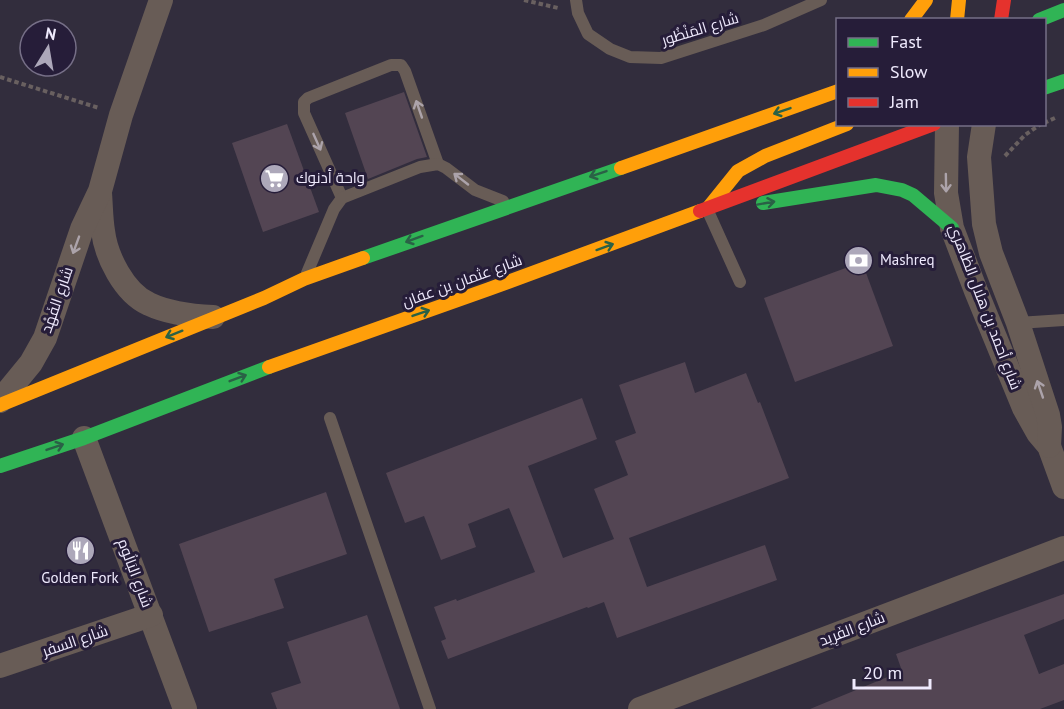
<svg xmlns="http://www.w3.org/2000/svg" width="1064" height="709" font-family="'PT Sans',Cairo,sans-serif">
<rect width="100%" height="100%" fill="#322d3d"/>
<g fill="#534553">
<polygon points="404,92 427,157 417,159 368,179 345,113"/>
<polygon points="287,124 319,212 263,232 232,143"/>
<polygon points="862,262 893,346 795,382 764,298"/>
<polygon points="685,362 695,393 746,373 758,403 760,402 789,478 629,538 647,587 765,545 777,580 617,638 604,602 588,608 587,607 448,659 441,641 446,639 434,607 456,599 457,601 535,572 509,508 468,524 476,547 441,560 424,516 405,523 386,473 582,398 597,439 528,466 563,558 614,539 594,489 628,475 615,441 636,433 619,385"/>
<polygon points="326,492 347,554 274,579 284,608 209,632 179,544"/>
<polygon points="1064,594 1064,619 1024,635 1039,674 1064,664 1064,700 1040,709 810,709 902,671 896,654"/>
<polygon points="367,615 400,709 277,709 271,693 301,683 287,642"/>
</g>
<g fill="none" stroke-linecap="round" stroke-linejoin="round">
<g stroke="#696060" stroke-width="4" stroke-dasharray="4.5 3" stroke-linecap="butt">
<polyline points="524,0 558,8"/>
<polyline points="0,77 99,108"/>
<polyline points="1044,123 1057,117"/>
<polyline points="1005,156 1025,135 1041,124"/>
</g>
<g stroke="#685c56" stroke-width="12">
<polyline points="576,0 578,13 588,34 610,49 630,57 661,58 764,25 821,0"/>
<polyline points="342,198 304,113 304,102 308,98 391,65 401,65 405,71 438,164"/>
<polyline points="707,209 740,282"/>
<polyline points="307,273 334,209 342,198 420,167 438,164 446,168 475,190 503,201"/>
<polyline points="1018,323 1064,320"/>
<polyline points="330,418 430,709"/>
</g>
<g stroke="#685c56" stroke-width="24">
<polyline points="947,124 946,193 952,228 976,291 1024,408 1038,433 1049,446 1064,487"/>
<polyline points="984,124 979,157 984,224 991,253 1018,323 1048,415 1050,427 1049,446"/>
<path d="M100,193C101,206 101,219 103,231C106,256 124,293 149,304C168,313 192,316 213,317"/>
<polyline points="0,401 31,363 45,338 82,229 100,191 121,115 161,0"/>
<polyline points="84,438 185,709"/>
<polyline points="0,666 151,615"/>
<polyline points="640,709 1064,548"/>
</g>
<g stroke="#30b455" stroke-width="14">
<polyline points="1039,20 1064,10"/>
<polyline points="1044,88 1064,81"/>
<polyline points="763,203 876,185 902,190 913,195 952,228"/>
<polyline points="363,258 621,168"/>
<polyline points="0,466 84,438 269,367"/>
</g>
<g stroke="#ff9f0a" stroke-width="14">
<polyline points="911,20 926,0"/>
<polyline points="957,20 959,0"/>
<polyline points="621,168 838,91"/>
<polyline points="709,207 738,171 765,156 847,124"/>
<polyline points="269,367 489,289 700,211"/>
<polyline points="0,405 264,298 304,279 363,258"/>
</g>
<g stroke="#e5322d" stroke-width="14">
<polyline points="1001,20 1004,0"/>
<polyline points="700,211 934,124"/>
</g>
</g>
<defs><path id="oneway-shaft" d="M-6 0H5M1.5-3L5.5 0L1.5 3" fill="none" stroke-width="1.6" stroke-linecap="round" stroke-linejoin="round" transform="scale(1.5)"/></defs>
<g stroke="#aca3aa">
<use href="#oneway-shaft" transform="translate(419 109) rotate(-109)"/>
<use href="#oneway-shaft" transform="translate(317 142) rotate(66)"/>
<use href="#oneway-shaft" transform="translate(461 179) rotate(-142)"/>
<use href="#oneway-shaft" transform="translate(946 183) rotate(89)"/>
<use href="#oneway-shaft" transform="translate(76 245) rotate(110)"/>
<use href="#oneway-shaft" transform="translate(1040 389) rotate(-109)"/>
</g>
<g stroke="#2a6146">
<use href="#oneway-shaft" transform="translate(782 111) rotate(161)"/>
<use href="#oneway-shaft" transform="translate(598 174) rotate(161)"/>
<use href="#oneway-shaft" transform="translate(766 203) rotate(-10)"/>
<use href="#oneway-shaft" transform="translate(414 239) rotate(160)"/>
<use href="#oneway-shaft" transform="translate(605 247) rotate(-20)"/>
<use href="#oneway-shaft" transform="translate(421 313) rotate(-19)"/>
<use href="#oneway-shaft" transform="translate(174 334) rotate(158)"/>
<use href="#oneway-shaft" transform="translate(238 378) rotate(-21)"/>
<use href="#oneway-shaft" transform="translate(55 447) rotate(-19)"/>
</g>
<defs>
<symbol id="supermarket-disc" viewBox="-11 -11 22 22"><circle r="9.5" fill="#ada8ba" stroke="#261d39"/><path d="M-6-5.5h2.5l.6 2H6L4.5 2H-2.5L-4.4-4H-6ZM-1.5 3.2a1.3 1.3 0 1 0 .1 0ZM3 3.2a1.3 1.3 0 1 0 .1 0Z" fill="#fff"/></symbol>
<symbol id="bank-disc" viewBox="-11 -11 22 22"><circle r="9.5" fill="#ada8ba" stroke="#261d39"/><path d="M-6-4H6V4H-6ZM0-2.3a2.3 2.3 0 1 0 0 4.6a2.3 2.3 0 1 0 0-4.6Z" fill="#fff"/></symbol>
<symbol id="restaurant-disc" viewBox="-11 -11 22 22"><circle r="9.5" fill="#ada8ba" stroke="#261d39"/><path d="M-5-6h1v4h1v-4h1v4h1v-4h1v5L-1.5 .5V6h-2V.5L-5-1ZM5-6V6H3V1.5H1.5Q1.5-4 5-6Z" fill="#fff"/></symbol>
</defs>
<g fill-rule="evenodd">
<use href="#supermarket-disc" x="258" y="162" width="33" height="33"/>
<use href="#bank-disc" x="842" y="244" width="33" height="33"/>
<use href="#restaurant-disc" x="64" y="534" width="33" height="33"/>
</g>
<g text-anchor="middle" stroke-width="6" stroke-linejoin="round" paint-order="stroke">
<g font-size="15" fill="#efeafd" stroke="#261d39">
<text transform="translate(700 29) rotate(-17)" y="5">شارع المَنْظُور</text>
<text transform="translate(462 281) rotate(-20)" y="5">شارع عثمان بن عفان</text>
<text transform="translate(57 300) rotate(-71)" y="5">شارع الفَهْد</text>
<text transform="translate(985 307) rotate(69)" y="5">شارع أحمد بن هلال الظاهري</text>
<text transform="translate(135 573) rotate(69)" y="5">شارع البَالُوم</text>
<text transform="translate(852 629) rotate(-21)" y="5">شارع الفَرِيد</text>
<text transform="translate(75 641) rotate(-19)" y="5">شارع السفر</text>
</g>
<g font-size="15" fill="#efeafd" stroke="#261d39" text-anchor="start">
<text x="296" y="183">واحة أدنوك</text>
<text x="880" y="265">Mashreq</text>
<text x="80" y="583" text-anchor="middle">Golden Fork</text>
</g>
</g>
<rect x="836" y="18" width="210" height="108" fill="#261d39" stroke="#766f87" stroke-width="1.5"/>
<rect x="848" y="38" width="30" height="9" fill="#30b455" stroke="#766f87" stroke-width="1.5"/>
<text x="890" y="48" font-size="18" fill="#efeafd">Fast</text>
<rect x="848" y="68" width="30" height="9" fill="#ff9f0a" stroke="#766f87" stroke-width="1.5"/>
<text x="890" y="78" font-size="18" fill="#efeafd">Slow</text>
<rect x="848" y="98" width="30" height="9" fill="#e5322d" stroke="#766f87" stroke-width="1.5"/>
<text x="890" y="108" font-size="18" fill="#efeafd">Jam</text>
<g transform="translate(48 48) rotate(11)"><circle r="28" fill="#261d39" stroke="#766f87" stroke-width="1.5"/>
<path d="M0-4.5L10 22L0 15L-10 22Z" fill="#ada8ba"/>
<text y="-9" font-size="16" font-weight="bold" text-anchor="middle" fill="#efeafd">N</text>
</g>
<path d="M854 679v9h76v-9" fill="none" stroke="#efeafd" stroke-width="3"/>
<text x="863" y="679" font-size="18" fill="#efeafd" stroke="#261d39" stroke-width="4.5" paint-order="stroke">20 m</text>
</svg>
